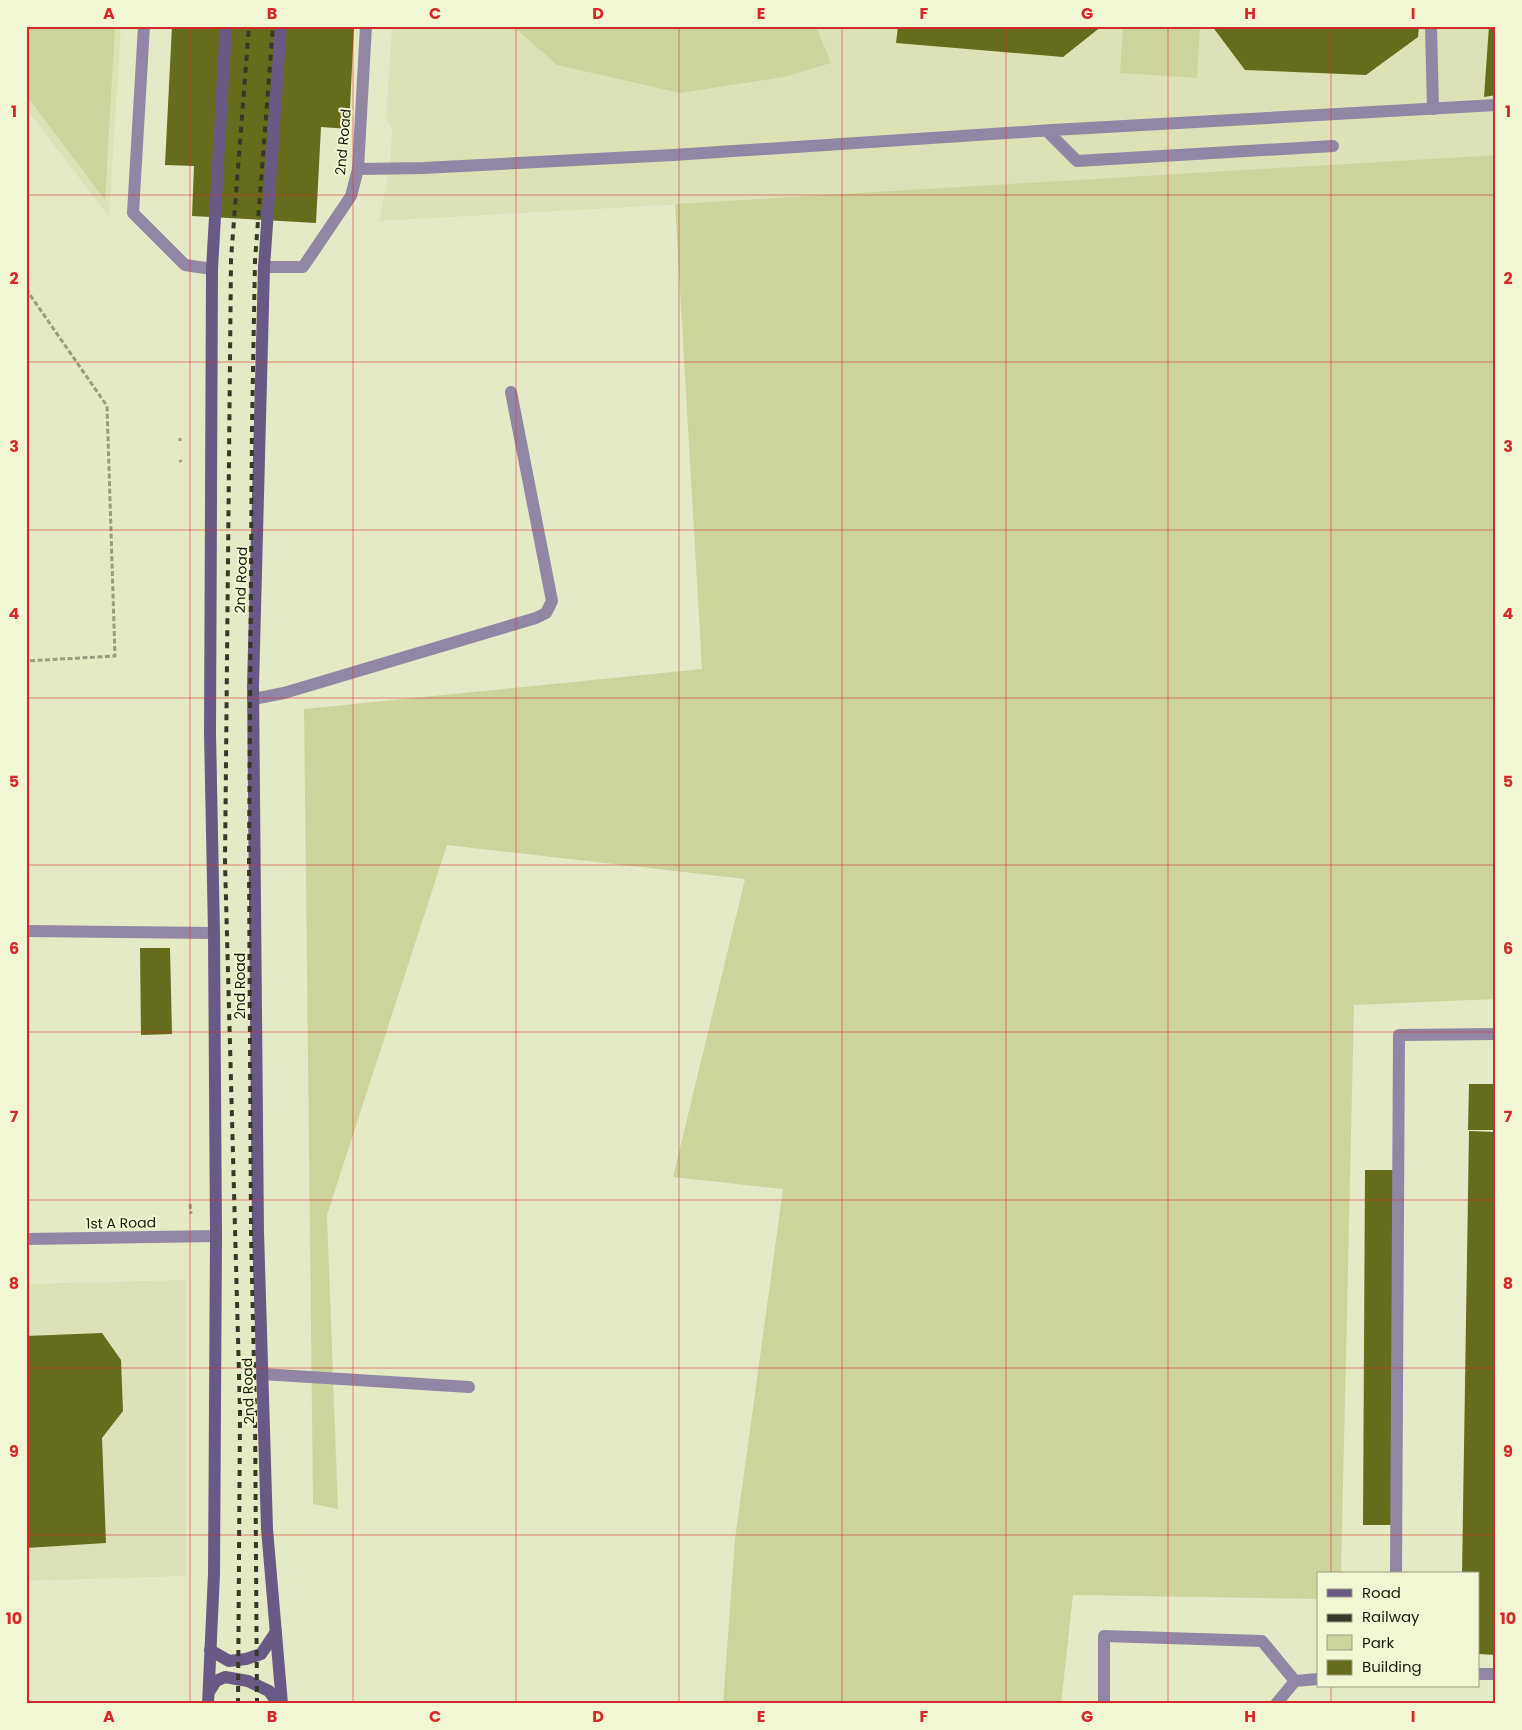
<svg xmlns="http://www.w3.org/2000/svg" width="1522" height="1730" font-family="Poppins,sans-serif">
<rect width="100%" height="100%" fill="#e5eac6"/>
<g fill="#dce2b6">
<polygon points="26,26 121,26 109,217 26,108"/>
<polygon points="392,26 1496,26 1496,155 849,195 379,221 390,168 392,128 386,119"/>
<polygon points="186,1280 186,1576 26,1581 26,1284"/>
</g>
<g fill="#cdd49b">
<polygon points="26,26 115,26 105,200 26,95"/>
<polygon points="513,26 816,26 831,63 784,77 680,93 557,65"/>
<polygon points="1123,26 1200,26 1197,78 1120,73"/>
<polygon points="1496,155 1496,999 1354,1005 1341,1574 1318,1574 1318,1599 1073,1595 1061,1704 723,1704 735,1539 783,1189 673,1177 745,879 447,845 327,1215 338,1509 313,1504 304,709 702,669 675,204"/>
</g>
<g fill="#656c1b">
<polygon points="172,26 354,26 349,129 321,127 316,223 192,216 194,166 165,165"/>
<polygon points="898,26 1102,26 1063,57 896,43"/>
<polygon points="1212,26 1419,26 1418,37 1366,75 1245,70"/>
<polygon points="1489,26 1496,26 1496,95 1484,97"/>
<polygon points="140,948 170,948 172,1034 141,1035"/>
<polygon points="1469,1084 1496,1084 1496,1130 1468,1130"/>
<polygon points="1469,1131 1496,1132 1496,1655 1478,1654 1478,1574 1462,1574"/>
<polygon points="1365,1170 1400,1170 1398,1525 1363,1525"/>
<polygon points="102,1333 121,1360 123,1411 102,1438 106,1543 26,1548 26,1336"/>
</g>
<g fill="none" stroke-linecap="round" stroke-linejoin="round">
<g stroke="#989c81" stroke-width="3" stroke-dasharray="5 2.5" stroke-linecap="butt">
<polyline points="26,289 107,406 115,656 26,661"/>
<polyline points="180,438 180,441"/>
<polyline points="180,460 181,462"/>
<polyline points="190,1204 191,1214"/>
</g>
<g stroke="#9187a5" stroke-width="12">
<polyline points="1431,26 1433,109"/>
<polyline points="1047,131 1077,161 1333,146"/>
<polyline points="358,169 423,168 673,155 1053,130 1496,105"/>
<polyline points="253,699 284,693 536,618 546,613 552,601 511,392"/>
<polyline points="26,931 214,933"/>
<polyline points="262,1374 469,1387"/>
<polyline points="1396,1574 1399,1035 1496,1034"/>
<polyline points="1478,1674 1496,1674"/>
<polyline points="1104,1704 1104,1636 1262,1641 1295,1681"/>
<polyline points="1276,1704 1295,1681 1318,1679"/>
</g>
<g stroke="#9187a5" stroke-width="12">
<polyline points="144,26 133,213 185,265 212,269"/>
<polyline points="264,267 303,267 351,196 358,169 366,26"/>
</g>
<polyline stroke="#9187a5" stroke-width="12" points="26,1239 216,1236"/>
<g stroke="#695a85" stroke-width="12">
<polyline points="281,26 264,267 253,686 258,1232 267,1529 282,1704"/>
<polyline points="210,1650 229,1661 246,1659 261,1654 276,1632"/>
<polyline points="209,1692 216,1681 225,1677 248,1681 269,1691 278,1704"/>
<polyline points="208,1704 214,1574 216,1236 214,933 210,733 212,269 226,26"/>
</g>
<g stroke="#363929" stroke-width="4" stroke-dasharray="6 6" stroke-linecap="butt">
<polyline points="238,1704 240,1411 225,862 231,259 249,26"/>
<polyline points="257,1704 255,1411 251,1232 249,861 252,427 255,260 273,26"/>
</g>
</g>
<path fill="none" stroke="#d62828" stroke-width="1" stroke-opacity="0.55" d="M190,26V1704M353,26V1704M516,26V1704M679,26V1704M842,26V1704M1006,26V1704M1168,26V1704M1331,26V1574M26,195H1496M26,362H1496M26,530H1496M26,698H1496M26,865H1496M26,1032H1496M26,1200H1496M26,1368H1496M26,1535H1496M1331,1686V1704"/>
<g text-anchor="middle" stroke-width="4" stroke-linejoin="round" paint-order="stroke">
<g font-size="14" fill="#191b0e" stroke="#f2f7d3">
<text transform="translate(343 142) rotate(-85)" y="5">2nd Road</text>
<text transform="translate(241 580) rotate(-88)" y="5">2nd Road</text>
<text transform="translate(240 986) rotate(-90)" y="5">2nd Road</text>
<text transform="translate(121 1223) rotate(-1)" y="5">1st A Road</text>
<text transform="translate(248 1391) rotate(-92)" y="5">2nd Road</text>
</g>
</g>
<rect width="1522" height="1730" fill="none" stroke="#f2f7d3" stroke-width="55"/>
<rect x="1317" y="1572" width="162" height="115" fill="#f2f7d3" stroke="#9b9f84"/>
<rect x="1327" y="1589" width="25" height="8" fill="#695a85" stroke="#9b9f84"/>
<text x="1362" y="1598" font-size="15" fill="#191b0e">Road</text>
<rect x="1327" y="1614" width="25" height="8" fill="#363929" stroke="#9b9f84"/>
<text x="1362" y="1622" font-size="15" fill="#191b0e">Railway</text>
<rect x="1327" y="1635" width="25" height="15" fill="#cdd49b" stroke="#9b9f84"/>
<text x="1362" y="1648" font-size="15" fill="#191b0e">Park</text>
<rect x="1327" y="1660" width="25" height="15" fill="#656c1b" stroke="#9b9f84"/>
<text x="1362" y="1672" font-size="15" fill="#191b0e">Building</text>
<rect x="28" y="28" width="1466" height="1674" fill="none" stroke="#d62828" stroke-width="2"/>
<g font-size="16" text-anchor="middle" font-weight="bold" fill="#d62828">
<text x="109" y="19">A</text>
<text x="272" y="19">B</text>
<text x="435" y="19">C</text>
<text x="598" y="19">D</text>
<text x="761" y="19">E</text>
<text x="924" y="19">F</text>
<text x="1087" y="19">G</text>
<text x="1250" y="19">H</text>
<text x="1413" y="19">I</text>
<text x="14" y="117">1</text>
<text x="1508" y="117">1</text>
<text x="14" y="284">2</text>
<text x="1508" y="284">2</text>
<text x="14" y="452">3</text>
<text x="1508" y="452">3</text>
<text x="14" y="619">4</text>
<text x="1508" y="619">4</text>
<text x="14" y="787">5</text>
<text x="1508" y="787">5</text>
<text x="14" y="954">6</text>
<text x="1508" y="954">6</text>
<text x="14" y="1122">7</text>
<text x="1508" y="1122">7</text>
<text x="14" y="1289">8</text>
<text x="1508" y="1289">8</text>
<text x="14" y="1457">9</text>
<text x="1508" y="1457">9</text>
<text x="14" y="1624">10</text>
<text x="1508" y="1624">10</text>
<text x="109" y="1722">A</text>
<text x="272" y="1722">B</text>
<text x="435" y="1722">C</text>
<text x="598" y="1722">D</text>
<text x="761" y="1722">E</text>
<text x="924" y="1722">F</text>
<text x="1087" y="1722">G</text>
<text x="1250" y="1722">H</text>
<text x="1413" y="1722">I</text>
</g>
</svg>
